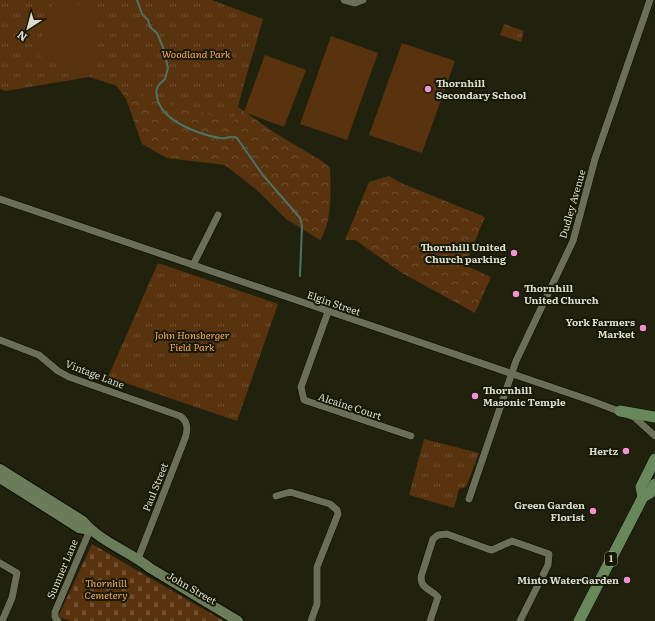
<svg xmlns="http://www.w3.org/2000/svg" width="655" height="621" font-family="Literata,serif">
<defs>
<pattern id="forest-crowns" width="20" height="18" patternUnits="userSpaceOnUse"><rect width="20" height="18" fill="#58330e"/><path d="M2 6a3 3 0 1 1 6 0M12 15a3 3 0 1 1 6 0" fill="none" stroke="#6f5030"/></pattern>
<pattern id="cemetery-stones" width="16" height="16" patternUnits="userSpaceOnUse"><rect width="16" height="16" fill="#58330e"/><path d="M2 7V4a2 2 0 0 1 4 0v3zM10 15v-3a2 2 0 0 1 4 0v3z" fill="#6f5030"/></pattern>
<pattern id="park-tufts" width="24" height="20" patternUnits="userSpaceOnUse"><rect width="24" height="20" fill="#58330e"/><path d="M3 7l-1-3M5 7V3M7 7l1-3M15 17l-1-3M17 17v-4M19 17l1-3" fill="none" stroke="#6f5030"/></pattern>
</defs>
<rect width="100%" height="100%" fill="#20220e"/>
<g fill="url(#forest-crowns)">
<path d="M257,28L238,107L275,133L322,161L330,168C331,188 332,224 320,240L286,219L258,191L225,165L167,158L142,144L126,99L116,85Z"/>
<polygon points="389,176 401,183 485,217 465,265 491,277 475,313 402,273 355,240 345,240 369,182"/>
</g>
<polygon fill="url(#cemetery-stones)" points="92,544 224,621 71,621 58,617"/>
<g fill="url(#park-tufts)">
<polygon points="0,0 212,0 263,19 233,122 89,77 5,91 0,89"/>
<polygon points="504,24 524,31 521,42 500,35"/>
<polygon points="158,263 278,304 237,421 108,377"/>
<polygon points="424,439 479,453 466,487 459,489 454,508 409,495"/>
</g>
<g fill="#58330e">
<path d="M54,0C85,0 102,15 98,48C97,57 92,68 89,77L38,55L36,52Z"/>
<polygon points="331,36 378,53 347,140 300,124"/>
<polygon points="402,43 455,61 422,153 369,135"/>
<polygon points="265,55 306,70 284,127 244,112"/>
</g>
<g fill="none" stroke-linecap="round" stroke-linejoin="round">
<path stroke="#4d7364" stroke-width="2" d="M137,0L142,14L148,20L150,27L157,33L163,47L168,68L165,79C158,85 155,88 157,97C161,121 198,134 220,138C227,140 231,134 237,138L262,174L300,218L302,226L300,276"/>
<defs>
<g id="minor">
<polyline points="344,0 355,3 363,0"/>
<polyline points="0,199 592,401 634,417 655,436"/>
<polyline points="193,265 218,215"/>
<polyline points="328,312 301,387 304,400 411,436"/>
<path d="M0,340L39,355L58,371L69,377L180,416C189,422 188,431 184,441L138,559"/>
<polyline points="276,496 290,492 330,504 337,510 338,514 317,567 317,604 311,621"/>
<polyline points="469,499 516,361 573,241 595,159 650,0"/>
<polyline points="0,563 17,573 12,598 2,621"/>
<polyline points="58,621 55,617 55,612 90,530"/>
<path d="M430,621L438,597C432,589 421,590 421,577L433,539L438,535L447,534L488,549L492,550L512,541L549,554L548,565L520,621"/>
</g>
<g id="secondary">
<path d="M0,469L83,521C100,542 129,551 150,568L238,621"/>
<polyline points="0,478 79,528 90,530"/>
</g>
<g id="primary">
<polyline points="620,411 655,417"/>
<polyline points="643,497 641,487 655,459"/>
<polyline points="579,621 643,497 650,493 655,484"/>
</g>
</defs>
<use href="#minor" stroke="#0a0b00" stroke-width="8"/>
<use href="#secondary" stroke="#0a0b00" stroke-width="12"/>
<use href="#primary" stroke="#0a0b00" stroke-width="12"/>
<use href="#minor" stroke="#6c6f58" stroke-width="7"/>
<use href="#secondary" stroke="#6a7c5a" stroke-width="10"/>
<use href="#primary" stroke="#68885c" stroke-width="11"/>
</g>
<g fill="#f491d3" stroke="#171905" stroke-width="1.5">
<circle cx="428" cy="89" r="4"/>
<circle cx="514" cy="253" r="4"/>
<circle cx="516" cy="294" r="4"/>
<circle cx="643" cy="328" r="4"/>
<circle cx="475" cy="396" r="4"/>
<circle cx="626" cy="451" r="4"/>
<circle cx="593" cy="511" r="4"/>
<circle cx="627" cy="580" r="4"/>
</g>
<g text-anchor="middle" stroke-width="4" stroke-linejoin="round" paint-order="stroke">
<rect fill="#171905" stroke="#a0a293" stroke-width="1" x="605" y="552" width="12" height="14" rx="3"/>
<g font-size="9" font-weight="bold" fill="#daddd0">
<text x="611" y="562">1</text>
</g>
<g font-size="10" font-style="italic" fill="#fdaa5f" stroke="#171905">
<text x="196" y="58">Woodland Park</text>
<text x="192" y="339">John Honsberger<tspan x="192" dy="12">Field Park</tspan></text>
<text x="106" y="587">Thornhill<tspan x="106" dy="12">Cemetery</tspan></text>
</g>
<g font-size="10" font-weight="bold" fill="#daddd0" stroke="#171905" text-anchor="end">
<text x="436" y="87" text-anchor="start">Thornhill<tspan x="436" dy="12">Secondary School</tspan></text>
<text x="506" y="251">Thornhill United<tspan x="506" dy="12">Church parking</tspan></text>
<text x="524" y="292" text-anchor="start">Thornhill<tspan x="524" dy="12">United Church</tspan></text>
<text x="635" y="326">York Farmers<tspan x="635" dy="12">Market</tspan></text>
<text x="483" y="394" text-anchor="start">Thornhill<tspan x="483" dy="12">Masonic Temple</tspan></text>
<text x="618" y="455">Hertz</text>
<text x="585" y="509">Green Garden<tspan x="585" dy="12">Florist</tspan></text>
<text x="619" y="584">Minto WaterGarden</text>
</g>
<g font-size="10" fill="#daddd0" stroke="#171905">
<text transform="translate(572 204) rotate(-74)" y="4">Dudley Avenue</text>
<text transform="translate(334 303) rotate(19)" y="4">Elgin Street</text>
<text transform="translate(95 374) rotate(21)" y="4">Vintage Lane</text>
<text transform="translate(350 406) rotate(18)" y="4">Alcaine Court</text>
<text transform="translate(155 487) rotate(-68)" y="4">Paul Street</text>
<text transform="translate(62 569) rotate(-67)" y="4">Sumner Lane</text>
<text transform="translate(192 588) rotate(30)" y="4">John Street</text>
</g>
</g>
<g transform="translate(28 28) rotate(216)" stroke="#171905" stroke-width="3" paint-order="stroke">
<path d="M0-3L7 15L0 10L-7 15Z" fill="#daddd0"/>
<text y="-6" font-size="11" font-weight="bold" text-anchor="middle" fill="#daddd0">N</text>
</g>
</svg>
